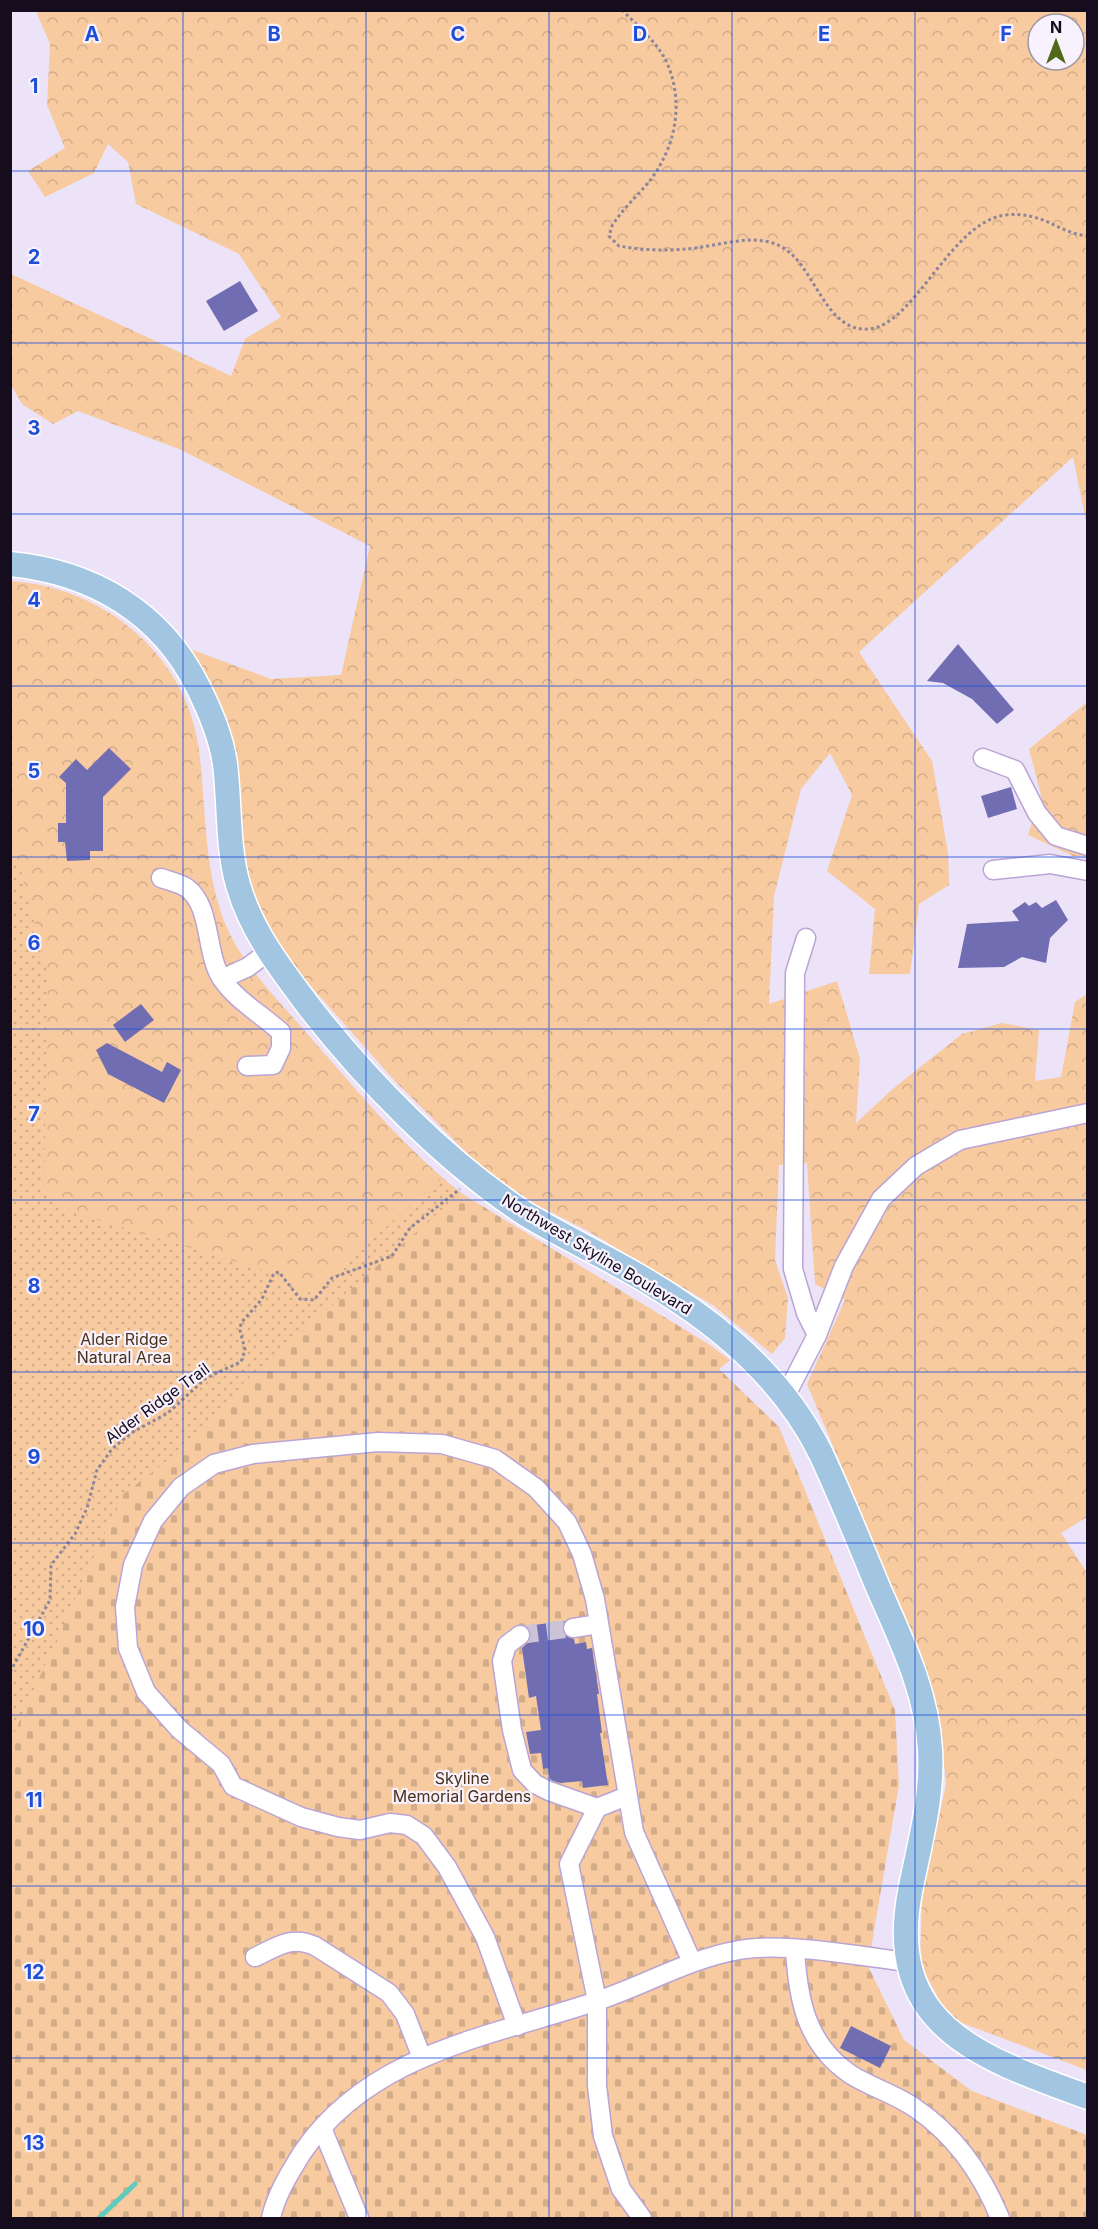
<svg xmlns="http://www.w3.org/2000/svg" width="1098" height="2229" font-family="Inter,sans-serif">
<defs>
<pattern id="forest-crowns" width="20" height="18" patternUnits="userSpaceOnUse" patternTransform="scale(1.5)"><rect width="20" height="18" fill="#f7caa0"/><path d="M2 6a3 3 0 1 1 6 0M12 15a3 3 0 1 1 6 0" fill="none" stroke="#d3ac89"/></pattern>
<pattern id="cemetery-stones" width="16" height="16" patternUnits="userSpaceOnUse" patternTransform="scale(1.5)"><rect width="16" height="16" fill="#f7caa0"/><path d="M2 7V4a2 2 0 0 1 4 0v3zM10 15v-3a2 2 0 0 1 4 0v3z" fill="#d3ac89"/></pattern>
<pattern id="park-dots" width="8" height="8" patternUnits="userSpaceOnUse" patternTransform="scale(1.5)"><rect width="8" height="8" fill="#f7caa0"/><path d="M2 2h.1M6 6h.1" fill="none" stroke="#d3ac89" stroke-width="1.8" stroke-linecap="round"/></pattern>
</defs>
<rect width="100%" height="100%" fill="#ece3f8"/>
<g fill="url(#forest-crowns)" fill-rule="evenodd">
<path d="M36,11H1087V526L1073,457L859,652L932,761L948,853L949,885L919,904L910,974H869L875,909L827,871L852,795L830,753L801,789L774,896L769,1004L837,981L860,1059L856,1123L895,1087L962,1034L1002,1023L1039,1030L1035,1081L1061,1077L1075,1002L1087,994V1517L1061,1533L1087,1573V2070L949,2018L920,1964L922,1897L946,1784L939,1714L923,1660L807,1384L845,1300L815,1284L807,1163L779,1165L775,1260L788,1298L785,1338L772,1354L714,1306L588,1231L535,1204L481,1167L394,1080L276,947L252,900L182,646L271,679L341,675L370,546L179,449L78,411L53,424L22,404L11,385V274L231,376L245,339L281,317L239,254L136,204L128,162L108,144L94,173L45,197L28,171L65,148L47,105L50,44ZM1038,24H1074V60H1038Z"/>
<path d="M10,581C100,586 183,651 198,743C207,804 202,872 228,930C245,967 277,999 304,1030C354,1087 401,1145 461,1193L450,1210L11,2218Z"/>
<polygon points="1087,702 1087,856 1073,856 1028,835 1041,795 1029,749"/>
</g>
<polygon fill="url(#cemetery-stones)" points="461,1193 710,1345 730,1360 719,1369 779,1427 895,1710 899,1785 868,1966 904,2040 972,2091 1087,2135 1087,2218 11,2218 11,1740 122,1495 198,1437 247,1379"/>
<polygon fill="url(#park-dots)" points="11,863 20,867 48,975 44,1187 62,1206 73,1212 276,1274 311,1293 442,1178 461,1193 247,1379 198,1437 122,1495 11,1740"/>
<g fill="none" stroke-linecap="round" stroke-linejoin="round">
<polyline stroke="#5dccbf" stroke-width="5" points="99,2218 135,2184"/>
</g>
<g fill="#716db2">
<polygon points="240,281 258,311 224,331 206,301"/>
<polygon points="958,644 1014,710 997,724 972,699 943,683 927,681"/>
<polygon points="109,748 131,769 103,797 103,851 90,851 90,860 67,861 65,842 58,842 58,823 66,823 66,783 59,777 76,759 87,770"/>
<polygon points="1011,787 1017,809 988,818 981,796"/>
<polygon points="1056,900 1068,920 1050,938 1046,963 1022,957 1004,967 958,968 967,924 1019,921 1012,911 1025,902 1029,906 1036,902 1042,908"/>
<polygon points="141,1004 154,1020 125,1042 113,1025"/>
<polygon points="107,1043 162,1072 167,1062 181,1070 164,1103 108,1074 96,1050"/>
<polygon points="565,1621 562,1629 565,1635 574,1639 575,1644 586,1642 587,1649 592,1648 599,1694 597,1694 602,1733 600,1733 608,1785 583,1788 582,1781 561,1783 553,1781 550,1779 548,1768 543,1769 541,1753 530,1754 526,1732 541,1730 536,1696 529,1698 522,1648 531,1639 531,1633 526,1626"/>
<polygon points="851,2026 891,2046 880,2068 840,2048"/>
</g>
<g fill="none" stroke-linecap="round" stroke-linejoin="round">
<polyline stroke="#ccc3d7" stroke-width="18" stroke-dasharray="18 9" stroke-linecap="butt" points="520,1635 573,1628"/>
<defs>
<g id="minor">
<polyline points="983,758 1015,770 1037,813 1056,836 1088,846"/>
<polyline points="993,870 1050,864 1088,871"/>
<path d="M161,878C169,881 180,883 187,888C212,906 205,954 222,979C237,1001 261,1014 281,1032V1048L273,1065L247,1066"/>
<polyline points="806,938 795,973 793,1269 806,1313 817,1335"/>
<polyline points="222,979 248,967 268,952"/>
<polyline points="785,1397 817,1335 844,1266 881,1199 916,1166 960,1140 1088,1113"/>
<polyline points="573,1628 599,1624"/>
<polyline points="520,1635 507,1645 502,1661 512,1730 522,1770 535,1784 549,1791 597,1808"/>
<polyline points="627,1796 597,1808 569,1864 597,2001 597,2086 603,2136 621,2189 642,2218"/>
<path d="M795,1950C798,1999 806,2044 850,2074C870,2087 895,2094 915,2108C955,2135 982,2174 1000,2218"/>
<path d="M255,1957C277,1947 291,1935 315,1946L389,1993L405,2014L422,2058"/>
<polyline points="517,2026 485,1937 447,1867 424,1836 407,1825 390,1823 360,1830 338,1827 301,1817 233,1786 221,1764 179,1729 146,1692 128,1648 125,1607 133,1565 153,1521 181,1487 214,1464 253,1454 378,1442 442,1444 495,1459 536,1488 567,1522 582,1554 595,1599 634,1832 692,1962"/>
<polyline points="322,2128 359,2218"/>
<path d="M271,2218C276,2195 289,2174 302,2153C369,2054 488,2037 594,2002C643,1986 688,1959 739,1950C785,1942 860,1956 907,1962"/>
</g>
<path id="major" d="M10,564C92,572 161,612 198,687C210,711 221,736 225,764C230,804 227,846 238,885C252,933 281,969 310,1008C367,1081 446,1162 524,1213C553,1231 584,1246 613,1262C697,1307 778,1366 821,1454C841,1497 859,1541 877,1585C900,1638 927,1691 930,1750C933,1798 919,1845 910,1892C884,2027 983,2059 1088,2097"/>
</defs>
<use href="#minor" stroke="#baa4d5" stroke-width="21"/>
<use href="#major" stroke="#fff" stroke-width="27"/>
<g stroke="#8e8599" stroke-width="3" stroke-dasharray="3 3" stroke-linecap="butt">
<path d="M622,10C638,26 658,43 667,63C683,100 677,139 656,172C643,192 624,206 612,226L609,236L619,246C640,250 665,251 686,249C716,247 753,232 780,246C815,263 824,333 869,329C915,325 951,221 1006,215C1044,211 1057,233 1088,236"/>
<polyline points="10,1672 50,1600 51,1565 75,1534 87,1508 97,1470 112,1449 131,1433 168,1413 206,1378 241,1362 245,1350 240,1330 241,1323 262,1299 274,1273 279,1272 300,1299 314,1300 332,1278 392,1256 410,1228 460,1189"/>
</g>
<use href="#minor" stroke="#fff" stroke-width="18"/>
<use href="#major" stroke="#a2c5e2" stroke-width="24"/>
</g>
<path fill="none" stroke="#1d4ed8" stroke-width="1.5" stroke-opacity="0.55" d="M183,10V2218M366,10V2218M549,10V2218M732,10V2218M915,10V2218M10,171H1088M10,343H1088M10,514H1088M10,686H1088M10,857H1088M10,1029H1088M10,1200H1088M10,1372H1088M10,1543H1088M10,1715H1088M10,1886H1088M10,2058H1088"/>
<g text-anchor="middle" stroke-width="4.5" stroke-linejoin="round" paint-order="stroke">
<g font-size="16" fill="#150c1e" stroke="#f7f2fd">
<text transform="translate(597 1254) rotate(31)" y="6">Northwest Skyline Boulevard</text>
<text transform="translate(157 1403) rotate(-36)" y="6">Alder Ridge Trail</text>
</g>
<g font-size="16" fill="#4a3117" stroke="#f7f2fd">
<text x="124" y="1345">Alder Ridge<tspan x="124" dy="18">Natural Area</tspan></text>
<text x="462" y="1784">Skyline<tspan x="462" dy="18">Memorial Gardens</tspan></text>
</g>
</g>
<g font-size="20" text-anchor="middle" font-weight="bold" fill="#1d4ed8" stroke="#f7f2fd" stroke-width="4.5" stroke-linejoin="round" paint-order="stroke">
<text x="92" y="41">A</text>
<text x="274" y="41">B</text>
<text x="458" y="41">C</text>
<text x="640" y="41">D</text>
<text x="824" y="41">E</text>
<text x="1006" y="41">F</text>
<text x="34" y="93">1</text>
<text x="34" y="264">2</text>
<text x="34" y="435">3</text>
<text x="34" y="607">4</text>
<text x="34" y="778">5</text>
<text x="34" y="950">6</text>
<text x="34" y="1121">7</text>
<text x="34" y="1293">8</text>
<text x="34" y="1464">9</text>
<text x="34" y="1636">10</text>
<text x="34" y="1807">11</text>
<text x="34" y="1979">12</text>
<text x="34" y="2150">13</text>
</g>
<rect width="1098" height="2229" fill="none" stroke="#150c1e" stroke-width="24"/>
<g transform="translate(1056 42)"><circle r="28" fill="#f7f2fd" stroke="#9d96a4" stroke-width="1.5"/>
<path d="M0-4.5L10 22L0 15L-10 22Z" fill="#516818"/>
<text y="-9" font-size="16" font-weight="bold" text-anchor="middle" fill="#150c1e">N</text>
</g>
</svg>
